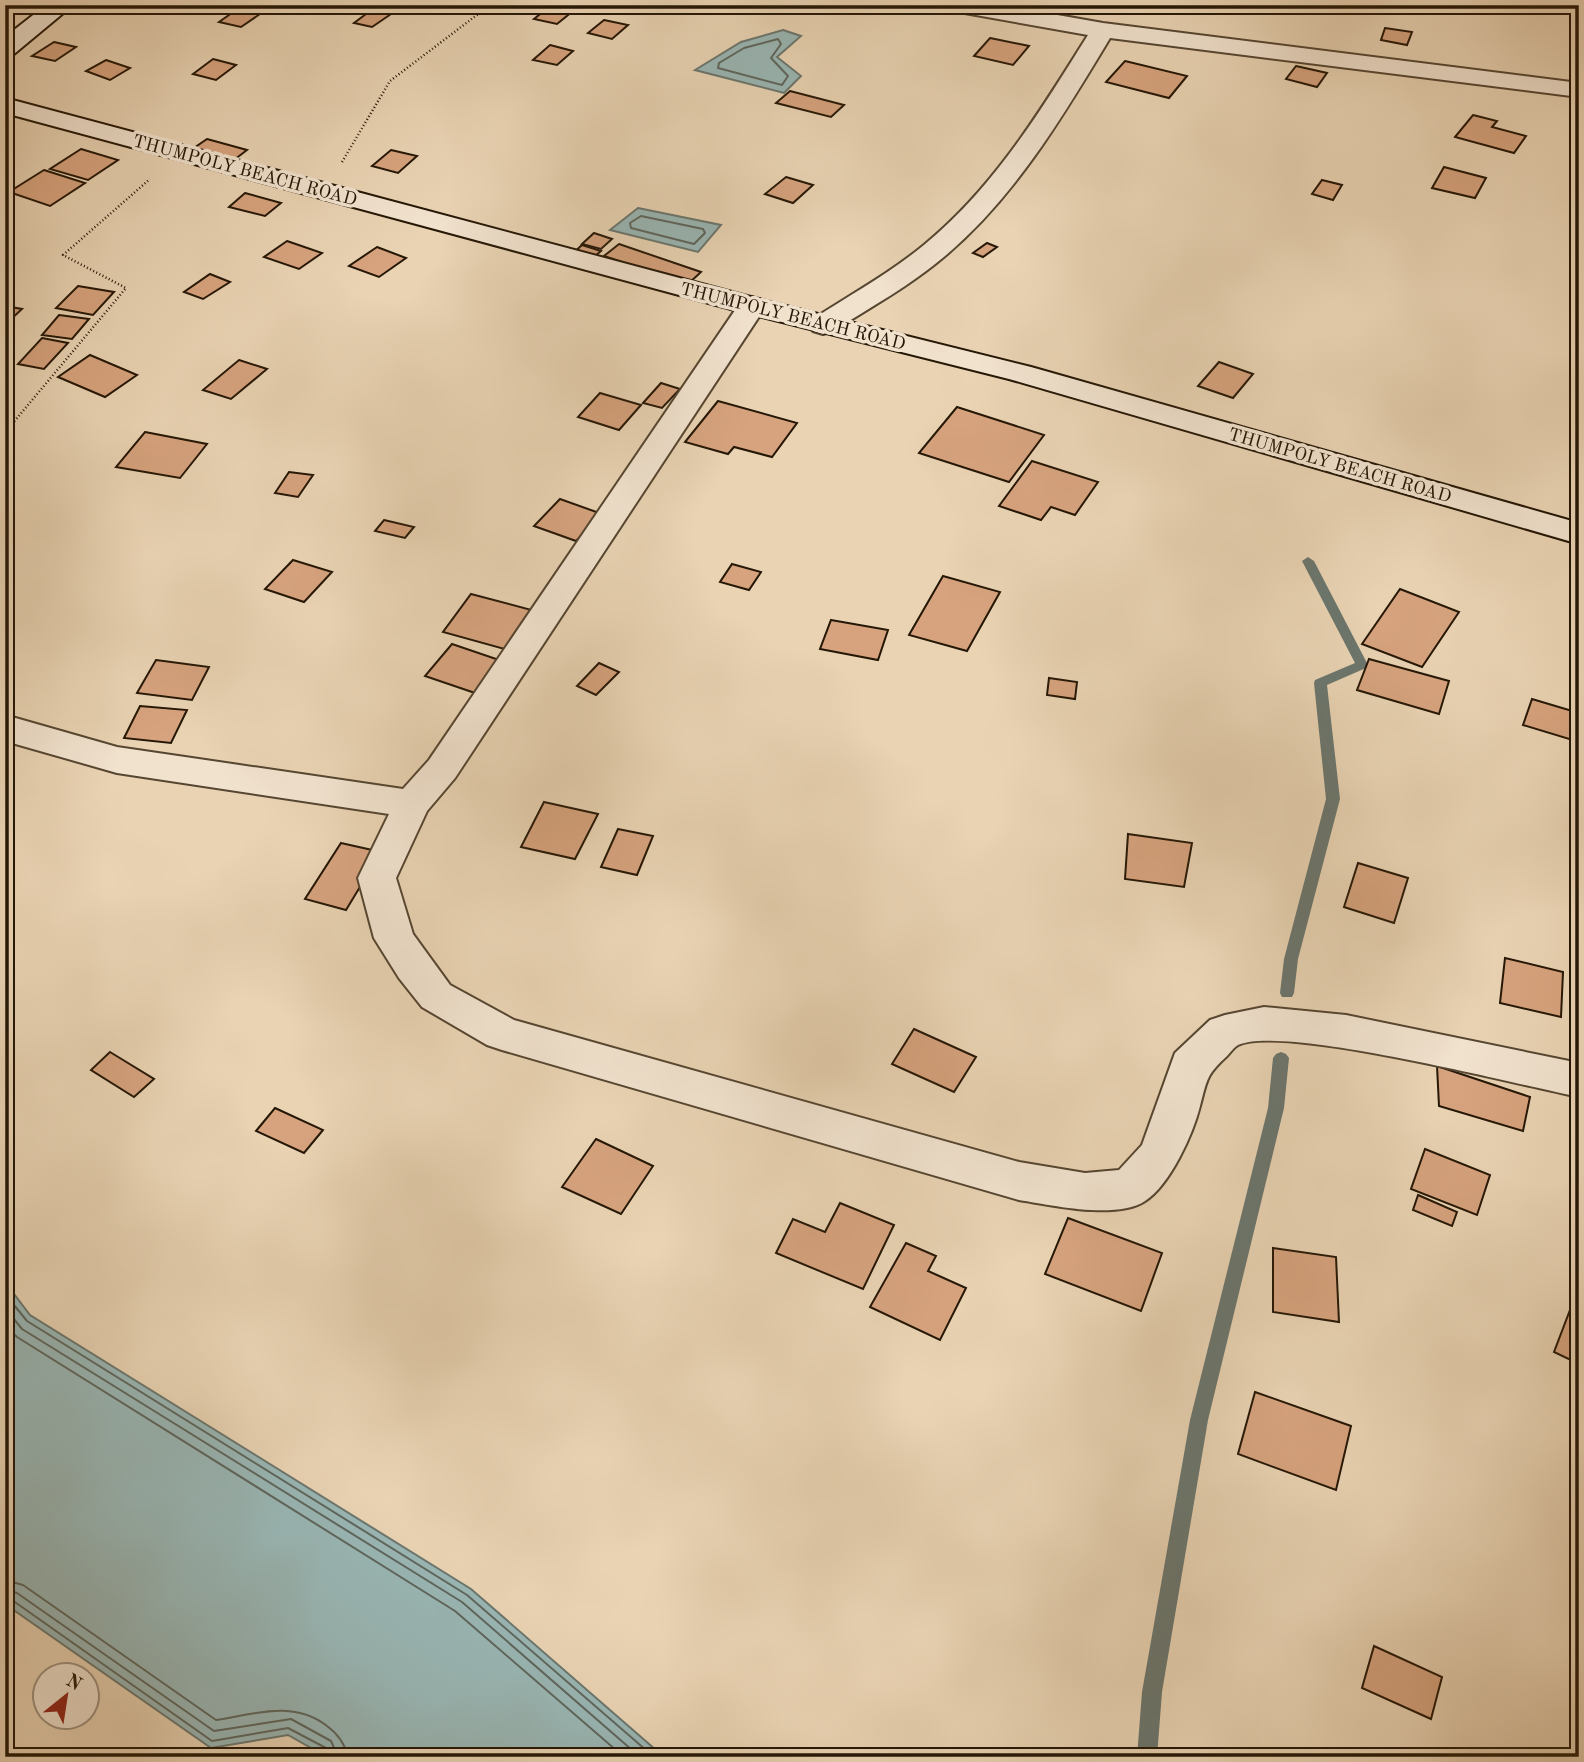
<svg xmlns="http://www.w3.org/2000/svg" width="1584" height="1762" font-family="'Old Standard TT',serif">
<rect width="100%" height="100%" fill="#e9d3b3"/>
<filter id="stains"><feTurbulence type="fractalNoise" baseFrequency=".00286" numOctaves="4"/><feColorMatrix values="0 0 0 0 .2 0 0 0 0 .09 0 0 0 0 .02 0 0 0 .5 -.17"/></filter>
<radialGradient id="worn" r=".72"><stop offset=".6" stop-color="#630" stop-opacity="0"/><stop offset="1" stop-color="#630" stop-opacity=".3"/></radialGradient>
<g fill="#99b6b4" stroke="#6b766e" stroke-width="2">
<polygon points="783,30 801,36 777,57 801,76 784,93 695,70 741,42"/>
<polygon points="638,208 721,225 698,252 610,230"/>
<polygon points="5,1282 30,1315 471,1589 664,1757 327,1757 288,1735 211,1748 5,1604"/>
</g>
<g fill="none" stroke-linecap="round" stroke-linejoin="round">
<g stroke="#5f665d" stroke-width="2">
<polygon points="778,39 781,44 771,58 788,76 782,85 718,68 719,63 744,48"/>
<polygon points="641,216 703,229 705,233 694,244 631,228 630,223"/>
<polyline points="5,1294 27,1321 467,1595 654,1757"/>
<polyline points="5,1308 22,1329 462,1602 640,1757"/>
<polyline points="5,1326 17,1337 455,1611 624,1757"/>
<path d="M5,1580L23,1585L216,1720C255,1714 293,1700 327,1726C338,1734 345,1744 348,1757"/>
<polyline points="5,1590 17,1593 214,1731 291,1719 331,1741 338,1757"/>
<polyline points="5,1599 12,1600 212,1741 288,1728 326,1748 329,1757"/>
</g>
<g fill="#6b766e" fill-rule="evenodd">
<polygon points="1308,557 1314,561 1368,665 1366,668 1327,685 1340,799 1298,959 1294,993 1292,997 1282,997 1280,993 1284,959 1326,799 1314,683 1315,680 1355,663 1302,561"/>
<polygon points="1281,1052 1286,1054 1289,1058 1284,1108 1208,1420 1162,1692 1157,1757 1137,1757 1142,1692 1190,1420 1268,1108 1273,1058 1276,1054"/>
</g>
</g>
<g fill="#d6a37e" stroke="#251706" stroke-width="2">
<polygon points="378,5 397,10 372,27 354,23"/>
<polygon points="1139,5 1182,5 1174,14"/>
<polygon points="550,6 573,11 557,24 534,19"/>
<polygon points="239,8 260,14 241,27 219,22"/>
<polygon points="604,20 628,25 612,39 588,33"/>
<polygon points="1385,28 1412,32 1407,45 1381,40"/>
<polygon points="990,38 1029,46 1013,65 974,56"/>
<polygon points="54,42 76,47 55,61 32,56"/>
<polygon points="550,45 573,51 557,65 533,60"/>
<polygon points="213,59 236,65 216,80 193,74"/>
<polygon points="106,60 130,68 110,80 86,71"/>
<polygon points="1125,61 1187,76 1169,98 1106,82"/>
<polygon points="1296,66 1327,73 1317,87 1286,79"/>
<polygon points="790,91 844,105 831,117 776,103"/>
<polygon points="1473,115 1497,121 1492,127 1526,136 1514,153 1455,137"/>
<polygon points="207,139 247,150 234,160 194,148"/>
<polygon points="81,149 118,160 88,180 50,169"/>
<polygon points="391,150 417,156 398,173 372,166"/>
<polygon points="1444,167 1486,178 1475,198 1432,188"/>
<polygon points="44,170 85,183 50,206 9,192"/>
<polygon points="786,177 813,185 793,203 765,194"/>
<polygon points="1322,180 1342,185 1333,200 1312,194"/>
<polygon points="245,193 281,203 265,216 229,207"/>
<polygon points="594,233 612,239 601,249 582,244"/>
<polygon points="287,241 322,253 299,269 264,257"/>
<polygon points="987,243 997,247 983,257 973,253"/>
<polygon points="619,244 701,272 688,284 604,256"/>
<polygon points="582,245 601,251 589,261 570,256"/>
<polygon points="377,247 406,258 379,277 349,266"/>
<polygon points="210,274 230,282 203,299 184,292"/>
<polygon points="78,286 114,292 93,315 56,308"/>
<polygon points="5,306 22,309 8,322 5,321"/>
<polygon points="59,315 89,319 72,339 42,335"/>
<polygon points="42,338 68,343 44,369 18,364"/>
<polygon points="90,355 137,375 105,397 58,377"/>
<polygon points="239,360 267,369 231,399 203,390"/>
<polygon points="1219,362 1253,374 1233,398 1198,386"/>
<polygon points="661,383 680,389 662,408 643,403"/>
<polygon points="600,393 641,405 619,430 578,417"/>
<polygon points="718,401 797,423 772,457 734,447 728,454 685,442"/>
<polygon points="957,407 1044,435 1009,482 919,453"/>
<polygon points="145,432 207,444 180,478 116,467"/>
<polygon points="1032,461 1098,482 1075,515 1051,507 1041,520 999,506"/>
<polygon points="289,472 313,475 298,497 275,493"/>
<polygon points="560,499 602,514 576,541 534,526"/>
<polygon points="384,520 414,527 405,538 375,531"/>
<polygon points="293,560 332,572 304,602 265,589"/>
<polygon points="732,564 761,572 749,590 720,582"/>
<polygon points="943,576 1000,592 967,651 909,635"/>
<polygon points="1400,589 1459,612 1422,667 1362,644"/>
<polygon points="471,594 539,612 512,651 443,632"/>
<polygon points="831,620 888,630 878,660 820,649"/>
<polygon points="452,644 505,662 478,694 425,676"/>
<polygon points="1369,659 1449,681 1439,714 1357,690"/>
<polygon points="156,660 209,667 192,700 137,693"/>
<polygon points="599,663 619,672 596,695 577,686"/>
<polygon points="1049,678 1077,682 1075,699 1047,695"/>
<polygon points="1532,699 1579,713 1579,742 1523,725"/>
<polygon points="140,706 187,710 171,743 124,738"/>
<polygon points="544,802 598,814 575,859 521,847"/>
<polygon points="618,829 653,836 637,875 601,867"/>
<polygon points="1128,834 1192,843 1184,887 1125,879"/>
<polygon points="341,843 381,852 346,910 305,899"/>
<polygon points="1358,863 1408,878 1394,923 1344,907"/>
<polygon points="1505,958 1563,972 1561,1017 1500,1003"/>
<polygon points="914,1029 976,1057 954,1092 892,1064"/>
<polygon points="110,1052 154,1079 134,1097 91,1070"/>
<polygon points="1437,1066 1530,1097 1523,1131 1439,1106"/>
<polygon points="275,1108 323,1130 304,1153 256,1131"/>
<polygon points="596,1139 653,1166 621,1214 562,1187"/>
<polygon points="1425,1149 1490,1175 1477,1215 1411,1189"/>
<polygon points="1418,1195 1457,1212 1452,1226 1413,1210"/>
<polygon points="840,1203 894,1225 863,1289 776,1253 793,1219 825,1232"/>
<polygon points="1068,1218 1162,1253 1141,1311 1045,1274"/>
<polygon points="906,1243 936,1256 928,1271 966,1288 940,1340 870,1307"/>
<polygon points="1273,1248 1336,1257 1339,1322 1273,1312"/>
<polygon points="1578,1289 1579,1289 1579,1364 1554,1352"/>
<polygon points="1255,1392 1351,1426 1336,1490 1238,1454"/>
<polygon points="1374,1646 1442,1677 1431,1719 1362,1688"/>
</g>
<g fill="none" stroke-linecap="round" stroke-linejoin="round">
<defs>
<g id="street">
<path d="M947,5H1001L1103,23L1579,83V97L1110,38C1063,116 1015,197 945,256C911,285 871,307 833,331L823,334L813,331L809,325L813,319C850,295 890,273 924,245C994,188 1041,110 1088,35L959,12L951,10Z"/>
<path d="M752,297L762,300L766,306L455,778L427,811L396,878L413,934L450,985L514,1020L1019,1162L1085,1173L1119,1170L1142,1145L1175,1053L1210,1020L1225,1015L1264,1007L1346,1015L1579,1063V1097C1520,1085 1282,1024 1238,1045C1234,1047 1230,1053 1227,1056C1206,1075 1207,1080 1200,1106C1193,1134 1170,1185 1145,1201C1116,1220 1051,1205 1019,1200L502,1050L487,1045L422,1007L399,978L374,938L358,878L389,814L117,773L5,741V715L117,747L403,789L429,760L742,300Z"/>
</g>
<g id="secondary">
<polygon points="46,5 73,5 14,54 5,56 5,37"/>
<polygon points="5,98 762,300 1031,367 1579,523 1579,544 1009,379 742,312 5,113"/>
</g>
</defs>
<use href="#street" stroke="#564631" stroke-width="4"/>
<use href="#secondary" stroke="#251706" stroke-width="4"/>
<g stroke="#251706" stroke-width="2.5" stroke-dasharray="1 2.5" stroke-linecap="butt">
<polyline points="342,162 390,81 490,5"/>
<polyline points="12,424 126,288 63,255 150,179"/>
</g>
<use href="#street" fill="#f1e2ce" fill-rule="evenodd"/>
<use href="#secondary" fill="#f1e2ce" fill-rule="evenodd"/>
</g>
<g text-anchor="middle" stroke-width="7" stroke-linejoin="round" paint-order="stroke">
<g font-size="18" fill="#251706" stroke="#f1e2ce">
<text transform="translate(245 170) rotate(15)" y="6">THUMPOLY BEACH ROAD</text>
<text transform="translate(793 316) rotate(14)" y="6">THUMPOLY BEACH ROAD</text>
<text transform="translate(1340 465) rotate(16)" y="6">THUMPOLY BEACH ROAD</text>
</g>
</g>
<rect width="1584" height="1762" fill="none" stroke="#e9d3b3" stroke-width="28"/>
<rect x="7" y="7" width="1570" height="1748" fill="none" stroke="#251706" stroke-width="3.5"/>
<rect x="14" y="14" width="1556" height="1734" fill="none" stroke="#251706" stroke-width="2"/>
<g transform="translate(66 1696) rotate(30)"><circle r="33" fill="#f1e2ce" stroke="#9f917e" stroke-width="2"/>
<path d="M0-5L12 26L0 18L-12 26Z" fill="#8f2418"/>
<text y="-10" font-size="19" font-weight="bold" text-anchor="middle" fill="#251706">N</text>
</g>
<rect width="100%" height="100%" filter="url(#stains)"/>
<rect width="100%" height="100%" fill="url(#worn)"/>
</svg>
